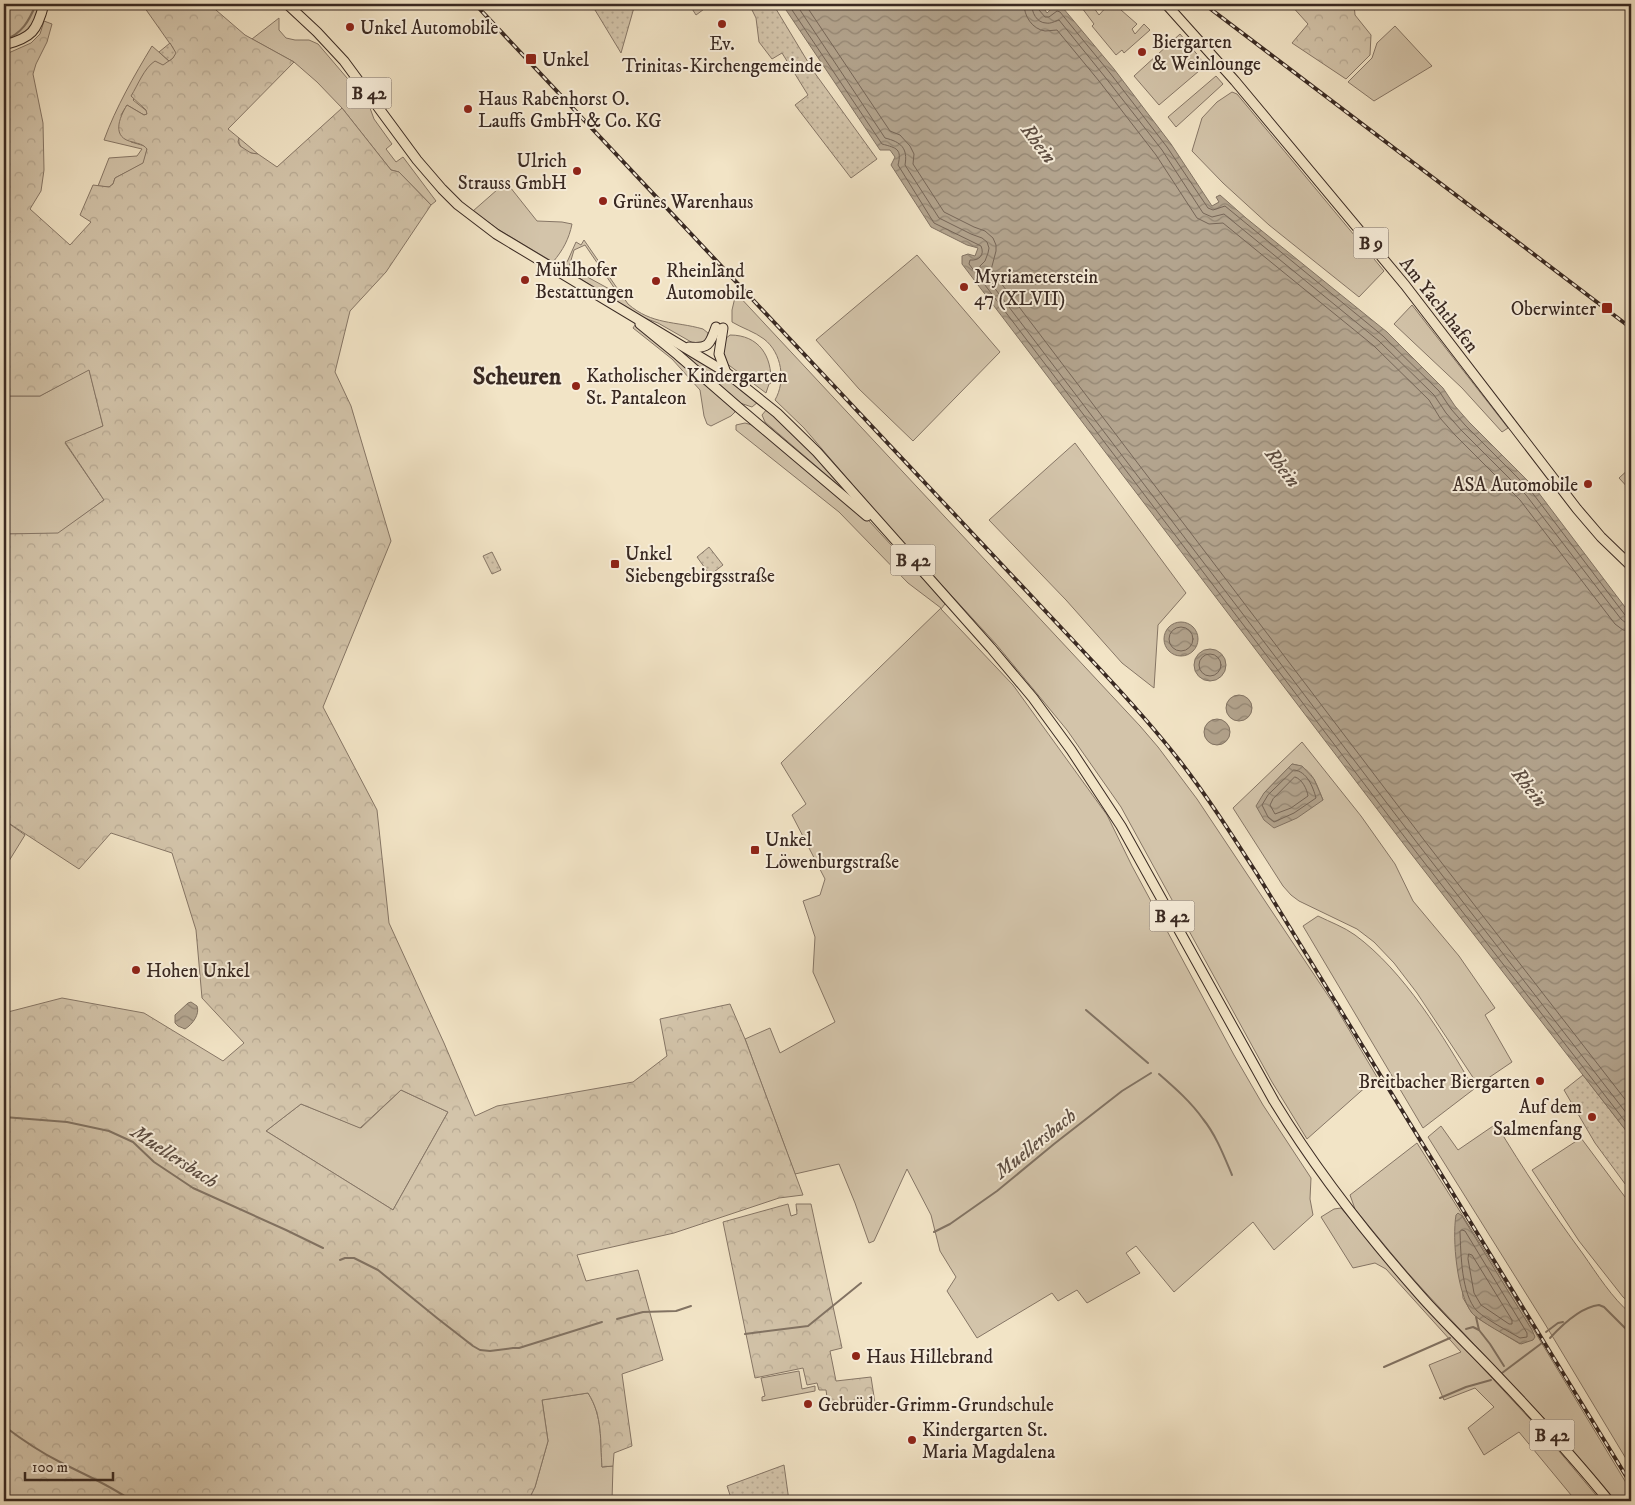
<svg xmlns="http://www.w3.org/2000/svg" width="1635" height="1505" font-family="'IM FELL DW Pica',serif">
<defs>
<pattern id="forest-crowns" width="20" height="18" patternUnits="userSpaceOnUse" patternTransform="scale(1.25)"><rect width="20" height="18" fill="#d3c4aa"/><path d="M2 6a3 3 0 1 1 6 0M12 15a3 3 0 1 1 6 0" fill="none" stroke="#b6a892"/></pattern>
<pattern id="park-dots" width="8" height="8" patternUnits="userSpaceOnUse" patternTransform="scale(1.25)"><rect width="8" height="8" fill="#d3c4aa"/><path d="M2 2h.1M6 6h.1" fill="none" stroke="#b6a892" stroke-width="1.8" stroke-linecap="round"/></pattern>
<pattern id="water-waves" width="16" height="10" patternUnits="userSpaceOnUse" patternTransform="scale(1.25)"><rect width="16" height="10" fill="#b3a48e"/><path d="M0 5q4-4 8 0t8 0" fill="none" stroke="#938674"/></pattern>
</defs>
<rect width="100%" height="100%" fill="#f2e4c6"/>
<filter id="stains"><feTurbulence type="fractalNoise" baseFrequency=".004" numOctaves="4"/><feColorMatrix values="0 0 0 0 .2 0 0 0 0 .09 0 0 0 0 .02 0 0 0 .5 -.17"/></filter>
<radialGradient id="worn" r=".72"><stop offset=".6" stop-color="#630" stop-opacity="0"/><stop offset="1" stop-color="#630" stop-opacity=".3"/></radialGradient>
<g fill="#d3c4aa" stroke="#867666" fill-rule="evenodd">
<polygon points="1079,4 1091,4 1099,15 1109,4 1123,4 1125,5 1121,10 1137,24 1132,29 1135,34 1144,24 1150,30 1124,53 1122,50 1116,55 1092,26 1094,24"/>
<polygon points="279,18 279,30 286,38 295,40 309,40 318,44 359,92 370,108 374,119 392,144 386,149 396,162 403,157 436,201 431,205 399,172 391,170 342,108 317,82 294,62 252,39"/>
<polygon points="1395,26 1432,66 1374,101 1348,82 1372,58 1377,43"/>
<polygon points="1180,34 1206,65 1159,105 1134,76"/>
<path d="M152,46L169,61L133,100L148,112L147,114L144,115L127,105L121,115L131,142L145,146L147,149L144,163L115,178L113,184L109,187L98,186L109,158L137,156L142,149L104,140C116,107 134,76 152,46Z"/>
<polygon points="1216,76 1223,84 1176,127 1168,117"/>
<polygon points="1232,92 1237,94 1384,271 1359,297 1269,225 1223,183 1192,151 1202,118 1217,102"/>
<path d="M239,138L258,154C250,154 237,149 239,138Z"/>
<path d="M506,182L537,221L562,222L572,224C569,239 563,250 553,262L499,230L473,211Z"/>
<path d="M584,240L628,304C652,325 675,321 703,329L708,333L706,341L697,344L693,343L658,323L642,317L563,268L568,260L576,242L581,245ZM585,245L615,289L613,291L569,267L574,250Z"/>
<polygon points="917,255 1000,352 913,441 859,389 816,340"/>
<path d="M736,293L1140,726L1158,747L1197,799L1335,1006L1377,1077L1307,1139L1272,1082L1121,807L1067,730L996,644L895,534L804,428L775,400C786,381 782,353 764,339C755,332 742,328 732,322V310Z"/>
<polygon points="1412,305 1508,428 1502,432 1462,388 1394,324"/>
<polygon points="635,325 662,345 735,407 735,412 731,416 711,426 707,424 704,416 700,390 672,359 633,328"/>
<path d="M730,335C759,335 772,356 771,383L769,384L766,393L726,363L723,355L725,339Z"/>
<polygon points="670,344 677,347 726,378 758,402 752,407 740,403"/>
<polygon points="89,369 103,426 65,443 104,500 58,534 4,534 4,396 40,396"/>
<polygon points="767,409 805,445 851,496 765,422 762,415"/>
<polygon points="745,423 752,425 849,502 870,522 914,570 929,585 945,604 941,609 1013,685 1107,815 1132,866 1234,1055 1263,1105 1311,1178 1310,1199 1313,1215 1274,1250 1253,1222 1174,1292 1136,1246 1126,1253 1140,1273 1087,1303 1077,1290 1058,1301 1052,1293 977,1338 947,1291 956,1277 940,1251 931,1215 907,1169 874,1241 869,1243 855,1203 839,1164 795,1174 745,1039 770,1028 780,1053 835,1022 813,972 815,937 803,901 820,895 825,879 792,815 806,804 781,763 941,608 908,583 839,512 736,430 736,425"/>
<polygon points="1075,443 1186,593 1158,625 1154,688 1122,663 1066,600 989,520"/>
<polygon points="1630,468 1631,469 1631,491 1619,478"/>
<path d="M1302,742L1361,816L1395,864L1413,901L1459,956L1495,1008L1485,1015L1512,1062L1478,1085L1417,993L1394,963L1374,942L1357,929L1299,901L1291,895L1283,886L1233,808ZM1292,764C1312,767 1316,783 1323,800L1264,793Z"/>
<polygon points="4,820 25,835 4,869"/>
<path d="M1318,916C1330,922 1344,927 1355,935C1404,971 1444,1037 1474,1089L1423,1128L1303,926Z"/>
<polygon points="401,1090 448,1112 393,1210 266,1131 301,1104 361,1128"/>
<path d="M1496,1124C1523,1169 1552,1212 1583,1254C1597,1274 1612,1298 1631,1314V1467L1545,1324L1428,1137L1441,1126L1458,1150Z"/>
<polygon points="1581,1138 1631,1205 1631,1304 1623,1297 1579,1241 1532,1170"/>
<path d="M1417,1143L1512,1294L1631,1491V1501H1616C1556,1428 1490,1362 1426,1293C1401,1266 1378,1237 1355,1209L1350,1195ZM1458,1214L1462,1216L1532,1330L1520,1344L1476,1317L1472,1313L1463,1298Z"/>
<polygon points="1341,1208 1406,1285 1553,1444 1601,1501 1576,1501 1519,1432 1484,1455 1468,1428 1494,1407 1475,1388 1444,1400 1429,1365 1461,1352 1386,1269 1375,1263 1353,1268 1321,1217 1334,1209"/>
<polygon points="799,1371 802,1389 815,1386 815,1391 762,1401 762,1397 765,1396 761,1378"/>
<path d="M588,1393C603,1416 600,1441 602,1467L613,1466L612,1501H528L535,1487L548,1441L542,1400Z"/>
</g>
<g fill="url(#forest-crowns)" stroke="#867666" fill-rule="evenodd">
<path d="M4,4H40C33,29 28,34 4,43Z"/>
<path d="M142,4H209L245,35L294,62L228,129L239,138L238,142L240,146L251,153L258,154L277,167L342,108L391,170L399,172L431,205L386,272L350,311L335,372L351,406L391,541L323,707L377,810L389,923L444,1043L475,1116L497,1106L633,1082L667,1056L660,1019L730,1004L745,1039L803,1195L779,1198L674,1233L577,1255L586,1281L638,1270L663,1360L622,1374L632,1446L614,1453L613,1466L602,1467C600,1441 603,1416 588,1393L542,1400L548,1441L535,1487L528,1501H4V1013L62,998L144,1013L223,1061L244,1043L202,998L196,930L172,853L111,833L79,869L4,820V534L58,533L104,500L65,442L103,426L89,370L40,396H4V55L31,43L40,34L44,21L52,24L47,42L36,64L33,74L43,123L44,170L41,191L30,209L70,245L91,222L80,215L93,185L109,187L113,184L115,178L143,163L147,149C143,144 139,144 133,142C111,138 119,118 127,105L144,115L147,114L146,110L131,96C138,85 144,68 155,61L163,65L173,58V48ZM401,1090L448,1112L393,1210L266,1131L301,1104L360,1128Z"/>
<polygon points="1290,4 1354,4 1355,15 1371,35 1370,55 1346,79 1292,43 1308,24"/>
<polygon points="788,1204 791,1216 797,1214 796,1204 811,1204 842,1348 830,1351 836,1381 871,1377 875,1403 829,1411 826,1390 819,1390 817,1383 807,1385 803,1368 755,1378 723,1222"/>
</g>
<g fill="url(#park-dots)" stroke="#867666">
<polygon points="591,4 635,4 621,53 595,10"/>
<polygon points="689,4 711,4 696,15"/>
<polygon points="749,4 773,4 814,72 877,159 851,178 795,105 808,95 782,53 772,59 759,42 756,18"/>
<polygon points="170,43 176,53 173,58 169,61 159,52"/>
<polygon points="709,547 723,565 710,575 697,557"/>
<polygon points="492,552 501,570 492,574 483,556"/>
<polygon points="1583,1075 1631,1137 1631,1192 1595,1143 1564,1090"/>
<polygon points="784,1465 789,1501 732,1501 727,1486"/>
</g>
<g fill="url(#water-waves)" stroke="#827363">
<path d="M782,4H1045L1043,7L1047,13C1052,8 1056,4 1063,8L1114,69L1171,144L1212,206L1219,202L1216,197L1220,195L1246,218L1387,332L1443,388L1455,406L1469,422L1535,488L1631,615V1137L1409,851L962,264V256L968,254L975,256L978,248L967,245L931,227L891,165L895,157L890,150H880Z"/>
<circle cx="1181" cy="639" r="17"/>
<circle cx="1210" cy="665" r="16"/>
<circle cx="1239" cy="708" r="13"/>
<circle cx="1217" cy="732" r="13"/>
<polygon points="1292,764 1302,766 1314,779 1323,800 1297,818 1274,828 1264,820 1256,806 1264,793"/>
<path d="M191,1002L197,1006C200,1014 193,1024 185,1029L178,1026L175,1023V1015L188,1003Z"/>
<path d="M1458,1213L1462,1216L1532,1330L1535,1337L1533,1340L1521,1344C1509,1337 1479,1321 1472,1313C1457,1294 1452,1239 1456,1215Z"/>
</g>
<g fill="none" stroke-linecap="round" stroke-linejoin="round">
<g stroke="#766658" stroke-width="1">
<path d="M788,4L882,144C897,148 902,149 898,165L934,223L981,246C985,255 979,261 970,260L969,264L1413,848L1631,1129"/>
<path d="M796,4L885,138C901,142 908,148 905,165L939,218L971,234L982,238L987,242L989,248L988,253L985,261L980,266V269L1418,844L1631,1119"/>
<polyline points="805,4 890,131 900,135 910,146 914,154 913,164 944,212 974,227 985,231 993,238 996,245 996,251 991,270 1424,840 1631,1107"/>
<path d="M1024,4C1024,16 1032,29 1045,31C1049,31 1053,30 1057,30L1099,81L1156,155L1197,218L1209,224L1223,223L1374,346L1429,400L1440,418L1455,435L1520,500L1615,624L1623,630L1631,631"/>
<path d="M1032,4C1031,12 1037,23 1046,23C1051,24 1055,21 1059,20L1105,77L1162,150L1203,213L1212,217L1224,214L1379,341L1434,395L1446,413L1461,430L1526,495L1621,619L1626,623L1631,624"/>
<polyline points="1039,4 1039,10 1045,17 1049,17 1057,11 1060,12 1110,73 1167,147 1208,208 1213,210 1225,206 1383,336 1439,391 1451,409 1465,425 1531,491 1625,615 1631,617"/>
<circle cx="1181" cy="639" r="12"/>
<circle cx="1210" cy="665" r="11"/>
<path d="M1294,770C1307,771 1313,787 1316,798L1294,813L1274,822L1268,817L1262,805L1268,795Z"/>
<path d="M1295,777C1302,779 1307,789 1308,796L1291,808L1275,814L1270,805L1273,799Z"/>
<path d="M1462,1230L1465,1231L1527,1333V1337L1520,1338C1508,1331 1487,1320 1477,1311C1461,1294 1461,1254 1460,1232Z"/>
<polygon points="1469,1254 1472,1255 1512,1320 1512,1324 1509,1324 1481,1305 1474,1293 1468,1259"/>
</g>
<g stroke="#827363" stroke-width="2">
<path d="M4,40C22,34 29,21 36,4"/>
<polyline points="1086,1010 1148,1063"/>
<path d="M1159,1074C1175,1088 1191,1102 1203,1119C1216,1135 1224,1156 1232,1175"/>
<polyline points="4,1117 67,1122 109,1131 133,1142 154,1162 193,1188 286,1230 323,1248"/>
<polyline points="934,1232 950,1224 997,1191 1054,1144 1122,1091 1151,1073"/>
<polyline points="340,1260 345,1258 354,1258 378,1270 437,1318 473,1346 480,1350 490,1351 513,1348 519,1348 602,1322"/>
<polyline points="1476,1317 1479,1330 1490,1344 1504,1366"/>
<polyline points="617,1319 643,1312 676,1311 691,1306"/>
<polyline points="1466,1329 1473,1327 1479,1330"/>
<polyline points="1546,1332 1558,1323 1563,1322"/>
<polyline points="745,1334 808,1326 861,1283"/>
<path d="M1550,1338C1562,1325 1581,1307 1599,1305L1604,1307L1631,1334"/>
<polyline points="1384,1367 1450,1338"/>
<polyline points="1502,1373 1542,1343"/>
<polyline points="1440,1398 1466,1387 1491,1380"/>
<path d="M4,1426C21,1439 40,1452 60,1462C85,1475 108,1484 132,1501"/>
</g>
<defs>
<g id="major">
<path d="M287,4L317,32L344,61L417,160L442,189L458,205L496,234L727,373L777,413L817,452L991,648L1033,698L1071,750L1121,826L1274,1101C1316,1170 1366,1234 1420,1295C1442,1320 1467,1344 1491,1369C1532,1412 1572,1455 1609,1501"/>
<polyline points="1166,4 1235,81 1405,285 1577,509 1601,537 1631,566"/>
<path d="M4,45C32,38 37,31 44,4"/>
<polyline points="640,324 678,355 739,408 867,516"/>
<polyline points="723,328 719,354 725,370"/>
<path d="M689,347C709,349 710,344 716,327"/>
</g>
</defs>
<use href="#major" stroke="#392922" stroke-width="11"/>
<use href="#major" stroke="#f2e4c6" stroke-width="9"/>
<defs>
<g id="rail">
<path d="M475,4L1098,667C1126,697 1154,728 1179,760C1207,796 1232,835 1257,874L1631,1484"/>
<polyline points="1204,4 1631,328"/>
</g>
</defs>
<use href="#rail" stroke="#392922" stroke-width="4"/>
<use href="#rail" stroke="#f7edda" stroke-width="2" stroke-dasharray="5.5" stroke-linecap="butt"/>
</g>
<g fill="#8f2418" stroke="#f7edda" stroke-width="2">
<circle cx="722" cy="24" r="5"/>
<circle cx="350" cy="27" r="5"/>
<circle cx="1142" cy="52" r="5"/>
<rect x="525" y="53" width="12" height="12" rx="2.5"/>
<circle cx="468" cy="109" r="5"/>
<circle cx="577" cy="171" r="5"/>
<circle cx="603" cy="201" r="5"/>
<circle cx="525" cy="280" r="5"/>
<circle cx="656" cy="281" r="5"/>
<circle cx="964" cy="287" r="5"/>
<rect x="1601" y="302" width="12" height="12" rx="2.5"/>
<circle cx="576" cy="386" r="5"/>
<circle cx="1588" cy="484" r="5"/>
<rect x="610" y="559" width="10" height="10" rx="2.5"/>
<rect x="750" y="845" width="10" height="10" rx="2.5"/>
<circle cx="136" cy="970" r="5"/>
<circle cx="1540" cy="1081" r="5"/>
<circle cx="1592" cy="1117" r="5"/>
<circle cx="856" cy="1356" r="5"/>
<circle cx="808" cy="1404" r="5"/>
<circle cx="912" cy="1440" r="5"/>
</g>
<g text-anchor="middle" stroke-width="4" stroke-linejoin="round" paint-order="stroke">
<g fill="#f7edda" stroke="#726459" stroke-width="1">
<rect x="346.5" y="77.5" width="45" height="31" rx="4"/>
<rect x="1353.5" y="227.5" width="35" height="31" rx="4"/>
<rect x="890.5" y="544.5" width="45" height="31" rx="4"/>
<rect x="1149.5" y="900.5" width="45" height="31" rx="4"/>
<rect x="1529.5" y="1419.5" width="45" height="31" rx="4"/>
</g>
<g font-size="18" font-weight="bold" fill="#392922">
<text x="369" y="99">B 42</text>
<text x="1371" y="249">B 9</text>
<text x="913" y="566">B 42</text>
<text x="1172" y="922">B 42</text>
<text x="1552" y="1441">B 42</text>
</g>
<g font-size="19" fill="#392922" stroke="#f7edda" text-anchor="start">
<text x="360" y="34">Unkel Automobile</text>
<text x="1152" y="48">Biergarten<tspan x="1152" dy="22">&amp; Weinlounge</tspan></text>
<text x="722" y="50" text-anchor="middle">Ev.<tspan x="722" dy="22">Trinitas-Kirchengemeinde</tspan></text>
<text x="542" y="66">Unkel</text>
<text x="478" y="105">Haus Rabenhorst O.<tspan x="478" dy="22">Lauffs GmbH &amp; Co. KG</tspan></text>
<text x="567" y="167" text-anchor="end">Ulrich<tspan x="567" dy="22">Strauss GmbH</tspan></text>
<text x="613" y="208">Grünes Warenhaus</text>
<text x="535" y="276">Mühlhofer<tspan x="535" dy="22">Bestattungen</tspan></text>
<text x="666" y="277">Rheinland<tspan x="666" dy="22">Automobile</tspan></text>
<text x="974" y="283">Myriameterstein<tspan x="974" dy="22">47 (XLVII)</tspan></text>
<text x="1596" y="315" text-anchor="end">Oberwinter</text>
<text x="586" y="382">Katholischer Kindergarten<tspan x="586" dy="22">St. Pantaleon</tspan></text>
<text x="1578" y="491" text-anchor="end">ASA Automobile</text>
<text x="625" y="560">Unkel<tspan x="625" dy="22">Siebengebirgsstraße</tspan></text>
<text x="765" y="846">Unkel<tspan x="765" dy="22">Löwenburgstraße</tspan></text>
<text x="146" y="977">Hohen Unkel</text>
<text x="1530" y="1088" text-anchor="end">Breitbacher Biergarten</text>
<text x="1582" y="1113" text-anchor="end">Auf dem<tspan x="1582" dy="22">Salmenfang</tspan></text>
<text x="866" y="1363">Haus Hillebrand</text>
<text x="818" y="1411">Gebrüder-Grimm-Grundschule</text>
<text x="922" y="1436">Kindergarten St.<tspan x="922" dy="22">Maria Magdalena</tspan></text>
</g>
<g font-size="19" fill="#392922" stroke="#f7edda">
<text transform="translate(1440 304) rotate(52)" y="7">Am Yachthafen</text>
</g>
<g font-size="20" font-style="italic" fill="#5e4e42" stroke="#f7edda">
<text transform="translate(1039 143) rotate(53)" y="7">Rhein</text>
<text transform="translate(1283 467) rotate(53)" y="7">Rhein</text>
<text transform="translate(1530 787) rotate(52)" y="7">Rhein</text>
<text transform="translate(1035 1143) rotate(-39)" y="7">Muellersbach</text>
<text transform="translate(175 1156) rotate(33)" y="7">Muellersbach</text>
</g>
<g font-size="24" font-weight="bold" fill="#392922" stroke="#f7edda">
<text x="517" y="384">Scheuren</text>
</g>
</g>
<rect width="1635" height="1505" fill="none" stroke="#f2e4c6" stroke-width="20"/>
<rect x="5" y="5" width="1625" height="1495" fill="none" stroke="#392922" stroke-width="2.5"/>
<rect x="10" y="10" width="1615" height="1485" fill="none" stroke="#392922"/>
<path d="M25 1472v8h88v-8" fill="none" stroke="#392922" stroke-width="2.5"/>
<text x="32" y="1472" font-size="15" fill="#392922" stroke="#f7edda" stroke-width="4" paint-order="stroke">100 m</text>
<rect width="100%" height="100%" filter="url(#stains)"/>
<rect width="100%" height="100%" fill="url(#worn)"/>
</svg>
